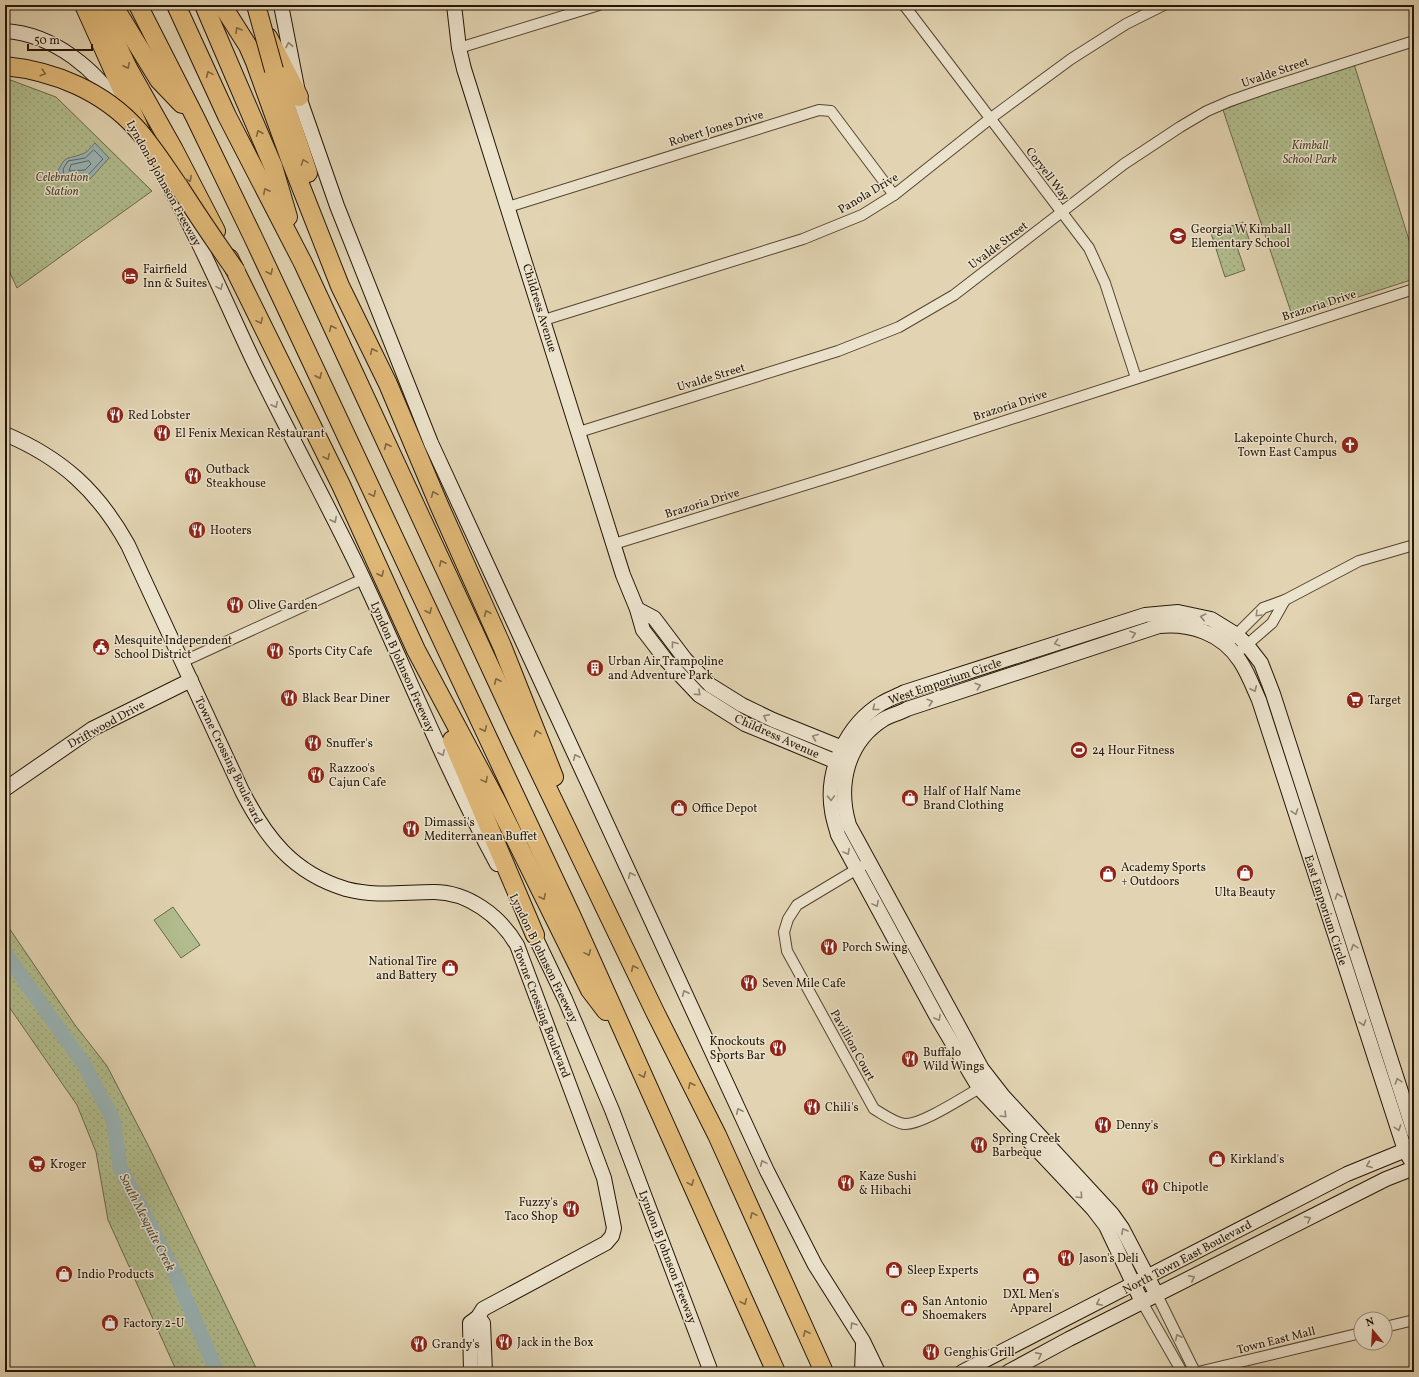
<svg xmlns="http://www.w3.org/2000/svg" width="1419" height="1377" font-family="Vollkorn,serif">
<defs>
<pattern id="green-dots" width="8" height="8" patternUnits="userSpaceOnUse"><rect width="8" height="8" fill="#b1bd8e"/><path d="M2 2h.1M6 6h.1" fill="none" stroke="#98a279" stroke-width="1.8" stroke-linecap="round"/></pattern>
</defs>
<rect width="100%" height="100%" fill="#e2d4b2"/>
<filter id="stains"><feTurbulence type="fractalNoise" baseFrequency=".005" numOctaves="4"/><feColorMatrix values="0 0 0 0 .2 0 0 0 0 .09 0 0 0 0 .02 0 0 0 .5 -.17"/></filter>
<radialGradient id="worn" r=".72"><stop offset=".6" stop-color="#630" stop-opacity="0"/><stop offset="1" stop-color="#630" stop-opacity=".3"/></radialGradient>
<g fill="url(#green-dots)" stroke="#6a6a4b">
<polygon points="1354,64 1414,256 1414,279 1293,318 1223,110 1263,94"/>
<polygon points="5,78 56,97 152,191 17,288 5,262"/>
<polygon points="1243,222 1250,242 1237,247 1245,270 1225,277 1211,233"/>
<polygon points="5,922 75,1025 107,1066 149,1147 258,1372 177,1372 108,1220 96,1152 77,1105 5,1001"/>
</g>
<polygon fill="#b1bd8e" stroke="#6a6a4b" points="173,907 200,945 181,958 154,920"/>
<path fill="#99b5b7" stroke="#6a7571" d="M95,143L109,158L90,179L81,181L80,178L77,179V182H66L58,171C66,154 67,160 82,154C87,153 91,147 95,143Z"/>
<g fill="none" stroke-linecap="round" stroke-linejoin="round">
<g stroke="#5e6660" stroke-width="1">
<polygon points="94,150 103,159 88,175 77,174 70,179 64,175 63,169 68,161 85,158"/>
<polygon points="89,161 91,164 85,170 69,171 71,165"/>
</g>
<polyline stroke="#99b5b7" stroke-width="15" points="5,953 83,1063 113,1119 120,1167 177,1278 217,1372"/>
<defs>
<g id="street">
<polyline points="904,5 1089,248 1105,283 1136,378"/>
<polyline points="459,48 599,5"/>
<polyline points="508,207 819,110 831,111 894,195"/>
<polyline points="544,320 803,239 862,215 894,195 991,118 1071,59 1126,24 1164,5"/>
<polyline points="579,432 838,351 899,327 954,295 1124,164 1180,127 1207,111 1230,101 1267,88 1414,41"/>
<polyline points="614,544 850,471 1414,289"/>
<polyline points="1232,639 1263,608 1285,600 1359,561 1414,545"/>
<polyline points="1242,649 1272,623 1285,600"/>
<polyline points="182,662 363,579"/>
<path d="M862,866L797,905L788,919L784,932L787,951L874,1109C883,1114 893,1122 904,1124C921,1126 968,1094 985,1085"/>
<polyline points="1157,1295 1195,1372"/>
<polyline points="1142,1302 1182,1372"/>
<polyline points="1385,1327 1414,1320"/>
<polyline points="1198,1372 1361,1333"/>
</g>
<g id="secondary">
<polyline points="281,5 299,97 337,206 431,443 767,1171 815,1265 863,1341 878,1372"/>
<polyline points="454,5 459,48 464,69 623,575 637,609 643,630 666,660 699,695 745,724 844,765"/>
<path d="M5,31C54,34 97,70 122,110"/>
<path d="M165,179C198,237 224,298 252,358C287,431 327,502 362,576C407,672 446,770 497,864"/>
<path d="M5,434C62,458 98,491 128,545L242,791C266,838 293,873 346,889C376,897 404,892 434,892C468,892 500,916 517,945L604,1178L614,1228L612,1236L606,1243L483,1309L478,1317L470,1323L471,1372"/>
<polyline points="637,609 654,618 685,659 710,685 742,705 773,720 850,751"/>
<polyline points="5,789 92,729 191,680"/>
<polyline points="530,926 565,999 612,1110 711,1372"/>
<path d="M1157,1295L1122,1228L1112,1214L1003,1096L982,1069L849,825C837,785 847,742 884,719C891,715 900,713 907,709L1159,626C1190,623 1222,633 1240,661C1248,673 1253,687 1259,700L1400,1135L1405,1150L1414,1166"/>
<path d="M1142,1302L1106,1226L1093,1209L979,1088L938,1019L838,835C836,827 833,819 832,811C825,770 847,724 882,703C889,699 897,696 905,692L1145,615L1178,612L1211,619L1237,635L1247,645L1261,663L1273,694L1414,1132"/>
<polyline points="478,1317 483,1323 485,1372"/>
<polyline points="862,1372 863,1345"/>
<polyline points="962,1372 1347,1174 1413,1147"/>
<polyline points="1008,1372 1069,1339 1386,1179 1414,1168"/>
</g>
<g id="highway">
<polyline points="84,5 142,134"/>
<polyline points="98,5 129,70 174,150 216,231"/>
<polyline points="113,5 159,80 182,104"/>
<polyline points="138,5 195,117 253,237 572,917 776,1372"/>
<polyline points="176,5 227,116 303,263 519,729 655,1012 717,1135 824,1372"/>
<polyline points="204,5 273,166 288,217"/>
<polyline points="222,5 248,46 255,62 290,159 340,286 388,384 439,505 502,646 554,777"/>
<polyline points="268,37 299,97"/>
<polyline points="274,70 308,173"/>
<polyline points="229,258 341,485 416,650 497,802 590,990 606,1011"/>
<polyline points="452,740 535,935"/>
</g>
</defs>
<use href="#street" stroke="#544632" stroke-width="12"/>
<use href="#secondary" stroke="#241608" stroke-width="16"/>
<use href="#highway" stroke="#241608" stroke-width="20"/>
<use href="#street" stroke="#ece3cd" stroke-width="10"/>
<use href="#secondary" stroke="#ece3cd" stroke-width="14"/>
<use href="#highway" stroke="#e1ba79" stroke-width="18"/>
<defs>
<g id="highway-bridge">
<polyline points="256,5 274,70"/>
<path d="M5,66C54,71 103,91 137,129C153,147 166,168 180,188C198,216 217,244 236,271"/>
</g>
</defs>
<use href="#highway-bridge" stroke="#241608" stroke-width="20" stroke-linecap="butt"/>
<use href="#highway-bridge" stroke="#e1ba79" stroke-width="18"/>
</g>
<defs><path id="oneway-chevron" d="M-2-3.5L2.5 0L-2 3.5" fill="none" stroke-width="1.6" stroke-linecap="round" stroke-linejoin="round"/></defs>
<g stroke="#826840">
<use href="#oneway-chevron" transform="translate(238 30) rotate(-121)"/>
<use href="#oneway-chevron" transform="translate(127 66) rotate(64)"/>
<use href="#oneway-chevron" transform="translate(43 73) rotate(16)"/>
<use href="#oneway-chevron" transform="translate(209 74) rotate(-114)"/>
<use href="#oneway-chevron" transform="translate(259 133) rotate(-113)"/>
<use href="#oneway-chevron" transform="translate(304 162) rotate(-110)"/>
<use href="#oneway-chevron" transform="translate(189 179) rotate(63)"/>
<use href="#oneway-chevron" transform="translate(266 191) rotate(-117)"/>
<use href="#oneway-chevron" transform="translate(270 272) rotate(65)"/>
<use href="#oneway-chevron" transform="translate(260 321) rotate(64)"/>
<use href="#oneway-chevron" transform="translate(332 328) rotate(-115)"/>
<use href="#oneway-chevron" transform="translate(373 351) rotate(-115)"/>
<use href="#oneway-chevron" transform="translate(319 376) rotate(65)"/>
<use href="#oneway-chevron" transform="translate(387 446) rotate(-115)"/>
<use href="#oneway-chevron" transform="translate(327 457) rotate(64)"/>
<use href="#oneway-chevron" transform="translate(373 494) rotate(64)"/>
<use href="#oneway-chevron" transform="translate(434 494) rotate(-112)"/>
<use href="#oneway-chevron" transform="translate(442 563) rotate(-115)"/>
<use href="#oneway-chevron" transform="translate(381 574) rotate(65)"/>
<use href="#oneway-chevron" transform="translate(429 611) rotate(65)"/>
<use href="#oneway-chevron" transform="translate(487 613) rotate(-114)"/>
<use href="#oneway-chevron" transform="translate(497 681) rotate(-115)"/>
<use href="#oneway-chevron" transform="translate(484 729) rotate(65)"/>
<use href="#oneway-chevron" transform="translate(537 733) rotate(-110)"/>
<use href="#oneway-chevron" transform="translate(485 780) rotate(62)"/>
<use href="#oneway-chevron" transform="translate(543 897) rotate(64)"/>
<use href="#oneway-chevron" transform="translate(588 953) rotate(66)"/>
<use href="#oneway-chevron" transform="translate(634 968) rotate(-115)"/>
<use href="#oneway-chevron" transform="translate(643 1075) rotate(67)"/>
<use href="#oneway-chevron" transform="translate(691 1085) rotate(-117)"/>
<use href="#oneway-chevron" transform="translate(691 1183) rotate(66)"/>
<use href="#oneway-chevron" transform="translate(753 1215) rotate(-114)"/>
<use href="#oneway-chevron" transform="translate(744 1302) rotate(66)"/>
<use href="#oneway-chevron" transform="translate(806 1333) rotate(-115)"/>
</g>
<g stroke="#928774">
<use href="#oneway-chevron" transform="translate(289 45) rotate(-101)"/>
<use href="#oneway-chevron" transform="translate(220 287) rotate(66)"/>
<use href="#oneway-chevron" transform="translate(275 405) rotate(64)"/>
<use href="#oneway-chevron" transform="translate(334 520) rotate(63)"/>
<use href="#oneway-chevron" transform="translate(1258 614) rotate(135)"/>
<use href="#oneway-chevron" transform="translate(1203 617) rotate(-167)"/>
<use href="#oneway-chevron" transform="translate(1133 634) rotate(-18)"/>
<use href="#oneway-chevron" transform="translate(1057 643) rotate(162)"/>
<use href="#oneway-chevron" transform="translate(674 644) rotate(-127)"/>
<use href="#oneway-chevron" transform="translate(978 686) rotate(-18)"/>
<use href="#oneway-chevron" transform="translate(1254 689) rotate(65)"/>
<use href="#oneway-chevron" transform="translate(698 693) rotate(42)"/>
<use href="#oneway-chevron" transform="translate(930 702) rotate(-18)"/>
<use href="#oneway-chevron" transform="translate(875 708) rotate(141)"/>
<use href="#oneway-chevron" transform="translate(766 717) rotate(-154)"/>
<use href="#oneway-chevron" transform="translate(815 737) rotate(-158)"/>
<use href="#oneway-chevron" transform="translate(442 753) rotate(65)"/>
<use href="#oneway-chevron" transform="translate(576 757) rotate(-115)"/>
<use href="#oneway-chevron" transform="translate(831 798) rotate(88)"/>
<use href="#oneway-chevron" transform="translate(1295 812) rotate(72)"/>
<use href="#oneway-chevron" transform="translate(847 852) rotate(62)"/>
<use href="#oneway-chevron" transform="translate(631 875) rotate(-115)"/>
<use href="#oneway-chevron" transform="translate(1338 896) rotate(-108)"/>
<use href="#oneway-chevron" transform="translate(876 904) rotate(62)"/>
<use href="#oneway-chevron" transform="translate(1354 947) rotate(-108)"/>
<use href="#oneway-chevron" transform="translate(685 993) rotate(-115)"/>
<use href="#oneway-chevron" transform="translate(938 1018) rotate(61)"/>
<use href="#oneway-chevron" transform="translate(1363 1023) rotate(72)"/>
<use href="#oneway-chevron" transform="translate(1398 1081) rotate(-108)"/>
<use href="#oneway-chevron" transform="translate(739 1111) rotate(-115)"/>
<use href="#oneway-chevron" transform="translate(1004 1115) rotate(46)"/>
<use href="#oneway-chevron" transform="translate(1398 1128) rotate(72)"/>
<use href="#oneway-chevron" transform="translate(763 1163) rotate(-114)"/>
<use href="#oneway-chevron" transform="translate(1369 1165) rotate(157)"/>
<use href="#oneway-chevron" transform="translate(1080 1196) rotate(47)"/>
<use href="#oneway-chevron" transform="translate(1308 1219) rotate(-27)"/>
<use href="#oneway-chevron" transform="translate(1124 1231) rotate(-119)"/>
<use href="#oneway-chevron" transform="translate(1192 1278) rotate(-27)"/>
<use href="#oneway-chevron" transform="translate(1099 1303) rotate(153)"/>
<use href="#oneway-chevron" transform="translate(853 1325) rotate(-123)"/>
<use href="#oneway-chevron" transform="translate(1178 1337) rotate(-116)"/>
<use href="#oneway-chevron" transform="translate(1039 1355) rotate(-28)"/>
</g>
<defs>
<symbol id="school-disc" viewBox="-11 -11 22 22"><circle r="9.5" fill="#8f2418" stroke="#ece3cd"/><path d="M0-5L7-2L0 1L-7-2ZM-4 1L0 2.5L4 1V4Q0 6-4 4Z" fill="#fff"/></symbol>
<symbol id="hotel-disc" viewBox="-11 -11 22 22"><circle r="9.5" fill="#8f2418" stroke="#ece3cd"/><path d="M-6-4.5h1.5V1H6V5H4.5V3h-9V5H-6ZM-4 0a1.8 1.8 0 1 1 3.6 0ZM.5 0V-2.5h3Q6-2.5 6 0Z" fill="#fff"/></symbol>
<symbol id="restaurant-disc" viewBox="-11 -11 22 22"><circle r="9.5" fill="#8f2418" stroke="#ece3cd"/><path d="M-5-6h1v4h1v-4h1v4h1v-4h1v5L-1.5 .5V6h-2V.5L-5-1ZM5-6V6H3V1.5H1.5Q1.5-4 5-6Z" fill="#fff"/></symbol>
<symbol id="church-disc" viewBox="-11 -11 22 22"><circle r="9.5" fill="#8f2418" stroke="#ece3cd"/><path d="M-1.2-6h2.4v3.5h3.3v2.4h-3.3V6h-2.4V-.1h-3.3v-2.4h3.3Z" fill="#fff"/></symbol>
<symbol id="civic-disc" viewBox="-11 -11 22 22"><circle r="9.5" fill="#8f2418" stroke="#ece3cd"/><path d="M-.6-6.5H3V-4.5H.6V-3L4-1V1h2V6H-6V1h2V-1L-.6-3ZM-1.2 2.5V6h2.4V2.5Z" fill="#fff"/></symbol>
<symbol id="building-disc" viewBox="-11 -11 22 22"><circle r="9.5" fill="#8f2418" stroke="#ece3cd"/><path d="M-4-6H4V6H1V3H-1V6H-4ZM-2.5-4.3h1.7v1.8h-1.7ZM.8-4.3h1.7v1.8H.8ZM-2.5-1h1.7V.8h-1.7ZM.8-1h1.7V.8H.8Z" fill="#fff"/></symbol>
<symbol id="supermarket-disc" viewBox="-11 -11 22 22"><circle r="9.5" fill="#8f2418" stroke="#ece3cd"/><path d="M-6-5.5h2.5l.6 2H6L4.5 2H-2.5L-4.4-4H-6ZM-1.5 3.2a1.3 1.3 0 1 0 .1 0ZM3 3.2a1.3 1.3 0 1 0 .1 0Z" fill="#fff"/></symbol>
<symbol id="stadium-disc" viewBox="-11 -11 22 22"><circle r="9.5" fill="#8f2418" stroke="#ece3cd"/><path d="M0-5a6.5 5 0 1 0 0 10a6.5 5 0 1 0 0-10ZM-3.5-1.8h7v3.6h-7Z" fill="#fff"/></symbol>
<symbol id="shop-disc" viewBox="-11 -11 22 22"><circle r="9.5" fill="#8f2418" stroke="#ece3cd"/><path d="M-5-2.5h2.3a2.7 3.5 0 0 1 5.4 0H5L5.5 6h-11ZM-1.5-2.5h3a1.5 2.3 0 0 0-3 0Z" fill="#fff"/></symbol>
</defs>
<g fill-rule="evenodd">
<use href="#school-disc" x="1168" y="226" width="20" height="20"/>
<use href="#hotel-disc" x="120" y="266" width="20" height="20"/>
<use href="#restaurant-disc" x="105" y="405" width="20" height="20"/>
<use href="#restaurant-disc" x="152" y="423" width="20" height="20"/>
<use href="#church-disc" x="1340" y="435" width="20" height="20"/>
<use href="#restaurant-disc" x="183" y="466" width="20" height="20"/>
<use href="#restaurant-disc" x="187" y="520" width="20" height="20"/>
<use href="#restaurant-disc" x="225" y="595" width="20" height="20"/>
<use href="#civic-disc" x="91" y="637" width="20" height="20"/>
<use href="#restaurant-disc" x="265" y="641" width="20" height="20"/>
<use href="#building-disc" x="585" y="658" width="20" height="20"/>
<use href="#restaurant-disc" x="279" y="688" width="20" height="20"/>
<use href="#supermarket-disc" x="1345" y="690" width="20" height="20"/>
<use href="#restaurant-disc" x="303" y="733" width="20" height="20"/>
<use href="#stadium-disc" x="1069" y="740" width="20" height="20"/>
<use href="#restaurant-disc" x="306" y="765" width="20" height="20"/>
<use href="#shop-disc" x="900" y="788" width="20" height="20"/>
<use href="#shop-disc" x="669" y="798" width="20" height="20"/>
<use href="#restaurant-disc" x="401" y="819" width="20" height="20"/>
<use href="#shop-disc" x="1235" y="863" width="20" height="20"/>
<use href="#shop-disc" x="1098" y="864" width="20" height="20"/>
<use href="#restaurant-disc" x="819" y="937" width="20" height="20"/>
<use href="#shop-disc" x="440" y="958" width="20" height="20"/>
<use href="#restaurant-disc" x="739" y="973" width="20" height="20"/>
<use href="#restaurant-disc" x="768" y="1038" width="20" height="20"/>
<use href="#restaurant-disc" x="900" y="1049" width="20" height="20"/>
<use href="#restaurant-disc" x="802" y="1097" width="20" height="20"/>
<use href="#restaurant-disc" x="1093" y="1115" width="20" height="20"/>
<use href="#restaurant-disc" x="969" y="1135" width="20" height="20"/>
<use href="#shop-disc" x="1207" y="1149" width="20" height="20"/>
<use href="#supermarket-disc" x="27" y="1154" width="20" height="20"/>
<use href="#restaurant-disc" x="836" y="1173" width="20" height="20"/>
<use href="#restaurant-disc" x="1140" y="1177" width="20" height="20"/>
<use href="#restaurant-disc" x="561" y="1199" width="20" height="20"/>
<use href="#restaurant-disc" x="1056" y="1248" width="20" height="20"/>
<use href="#shop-disc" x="884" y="1260" width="20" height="20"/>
<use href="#shop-disc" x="54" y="1264" width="20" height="20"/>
<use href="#shop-disc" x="1021" y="1266" width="20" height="20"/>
<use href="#shop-disc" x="899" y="1298" width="20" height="20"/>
<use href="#shop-disc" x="100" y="1313" width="20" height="20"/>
<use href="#restaurant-disc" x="494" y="1332" width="20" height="20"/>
<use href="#restaurant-disc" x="409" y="1334" width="20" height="20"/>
<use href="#restaurant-disc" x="921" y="1342" width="20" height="20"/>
</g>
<g text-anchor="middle" stroke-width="3" stroke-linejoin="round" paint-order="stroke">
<g font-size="12" fill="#241608" stroke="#ece3cd">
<text transform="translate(1275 72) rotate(-19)" y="4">Uvalde Street</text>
<text transform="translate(716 128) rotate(-17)" y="4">Robert Jones Drive</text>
<text transform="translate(1048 174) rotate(53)" y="4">Coryell Way</text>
<text transform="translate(164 183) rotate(61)" y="4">Lyndon B Johnson Freeway</text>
<text transform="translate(868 193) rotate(-31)" y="4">Panola Drive</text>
<text transform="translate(998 245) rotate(-37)" y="4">Uvalde Street</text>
<text transform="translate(1319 305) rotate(-18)" y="4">Brazoria Drive</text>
<text transform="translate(540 308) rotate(73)" y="4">Childress Avenue</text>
<text transform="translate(711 377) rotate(-17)" y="4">Uvalde Street</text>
<text transform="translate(1010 405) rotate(-18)" y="4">Brazoria Drive</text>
<text transform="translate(702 503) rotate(-17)" y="4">Brazoria Drive</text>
<text transform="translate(403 667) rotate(66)" y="4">Lyndon B Johnson Freeway</text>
<text transform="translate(945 681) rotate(-19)" y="4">West Emporium Circle</text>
<text transform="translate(106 724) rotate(-29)" y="4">Driftwood Drive</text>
<text transform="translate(777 736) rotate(24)" y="4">Childress Avenue</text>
<text transform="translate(229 760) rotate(64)" y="4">Towne Crossing Boulevard</text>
<text transform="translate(1326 910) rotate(72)" y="4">East Emporium Circle</text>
<text transform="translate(544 958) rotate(64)" y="4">Lyndon B Johnson Freeway</text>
<text transform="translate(542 1012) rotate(69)" y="4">Towne Crossing Boulevard</text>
<text transform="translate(853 1045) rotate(61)" y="4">Pavillion Court</text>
<text transform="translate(668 1257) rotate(69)" y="4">Lyndon B Johnson Freeway</text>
<text transform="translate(1187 1257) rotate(-28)" y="4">North Town East Boulevard</text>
<text transform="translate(1276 1340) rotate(-14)" y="4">Town East Mall</text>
</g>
<g font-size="12" font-style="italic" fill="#4e4830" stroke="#ece3cd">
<text x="1310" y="149">Kimball<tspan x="1310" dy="14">School Park</tspan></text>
<text x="62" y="181">Celebration<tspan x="62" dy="14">Station</tspan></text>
</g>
<g font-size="12" fill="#241608" stroke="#ece3cd" text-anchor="start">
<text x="1191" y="233">Georgia W Kimball<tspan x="1191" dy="14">Elementary School</tspan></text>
<text x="143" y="273">Fairfield<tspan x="143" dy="14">Inn &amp; Suites</tspan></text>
<text x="128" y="419">Red Lobster</text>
<text x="175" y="437">El Fenix Mexican Restaurant</text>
<text x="1337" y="442" text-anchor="end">Lakepointe Church,<tspan x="1337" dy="14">Town East Campus</tspan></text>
<text x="206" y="473">Outback<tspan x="206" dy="14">Steakhouse</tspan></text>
<text x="210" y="534">Hooters</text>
<text x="248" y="609">Olive Garden</text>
<text x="114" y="644">Mesquite Independent<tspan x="114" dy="14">School District</tspan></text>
<text x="288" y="655">Sports City Cafe</text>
<text x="608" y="665">Urban Air Trampoline<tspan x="608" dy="14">and Adventure Park</tspan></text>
<text x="302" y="702">Black Bear Diner</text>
<text x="1368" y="704">Target</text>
<text x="326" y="747">Snuffer's</text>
<text x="1092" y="754">24 Hour Fitness</text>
<text x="329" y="772">Razzoo's<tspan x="329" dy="14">Cajun Cafe</tspan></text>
<text x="923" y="795">Half of Half Name<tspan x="923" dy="14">Brand Clothing</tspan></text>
<text x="692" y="812">Office Depot</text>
<text x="424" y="826">Dimassi's<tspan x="424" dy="14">Mediterranean Buffet</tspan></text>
<text x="1121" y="871">Academy Sports<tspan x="1121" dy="14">+ Outdoors</tspan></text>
<text x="1245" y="896" text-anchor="middle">Ulta Beauty</text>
<text x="842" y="951">Porch Swing</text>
<text x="437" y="965" text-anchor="end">National Tire<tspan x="437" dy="14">and Battery</tspan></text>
<text x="762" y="987">Seven Mile Cafe</text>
<text x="765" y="1045" text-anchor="end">Knockouts<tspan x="765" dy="14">Sports Bar</tspan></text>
<text x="923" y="1056">Buffalo<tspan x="923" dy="14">Wild Wings</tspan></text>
<text x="825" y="1111">Chili's</text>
<text x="1116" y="1129">Denny's</text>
<text x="992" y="1142">Spring Creek<tspan x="992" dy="14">Barbeque</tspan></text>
<text x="1230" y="1163">Kirkland's</text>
<text x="50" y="1168">Kroger</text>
<text x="859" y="1180">Kaze Sushi<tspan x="859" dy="14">&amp; Hibachi</tspan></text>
<text x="1163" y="1191">Chipotle</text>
<text x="558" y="1206" text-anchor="end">Fuzzy's<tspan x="558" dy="14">Taco Shop</tspan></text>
<text x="1079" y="1262">Jason's Deli</text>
<text x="907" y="1274">Sleep Experts</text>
<text x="77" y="1278">Indio Products</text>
<text x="1031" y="1298" text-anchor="middle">DXL Men's<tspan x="1031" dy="14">Apparel</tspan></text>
<text x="922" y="1305">San Antonio<tspan x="922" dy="14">Shoemakers</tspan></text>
<text x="123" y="1327">Factory 2-U</text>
<text x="517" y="1346">Jack in the Box</text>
<text x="432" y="1348">Grandy's</text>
<text x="944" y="1356">Genghis Grill</text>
</g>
<g font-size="13" font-style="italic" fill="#4d4e45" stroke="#ece3cd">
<text transform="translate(148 1222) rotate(63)" y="5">South Mesquite Creek</text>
</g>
</g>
<rect width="1419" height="1377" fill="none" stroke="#e2d4b2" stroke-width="20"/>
<rect x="6" y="6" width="1407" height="1365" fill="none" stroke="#241608" stroke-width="2"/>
<rect x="10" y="10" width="1399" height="1357" fill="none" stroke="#241608"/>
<g transform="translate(1373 1331) rotate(342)"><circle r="19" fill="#ece3cd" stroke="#9c917e"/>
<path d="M0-3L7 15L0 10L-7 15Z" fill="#8f2418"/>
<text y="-6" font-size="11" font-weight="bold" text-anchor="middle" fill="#241608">N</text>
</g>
<path d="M28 44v6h64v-6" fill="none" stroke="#241608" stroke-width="2"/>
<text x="34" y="44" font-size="12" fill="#241608" stroke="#ece3cd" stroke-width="3" paint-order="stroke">50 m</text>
<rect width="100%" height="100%" filter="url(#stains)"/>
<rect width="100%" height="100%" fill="url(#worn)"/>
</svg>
